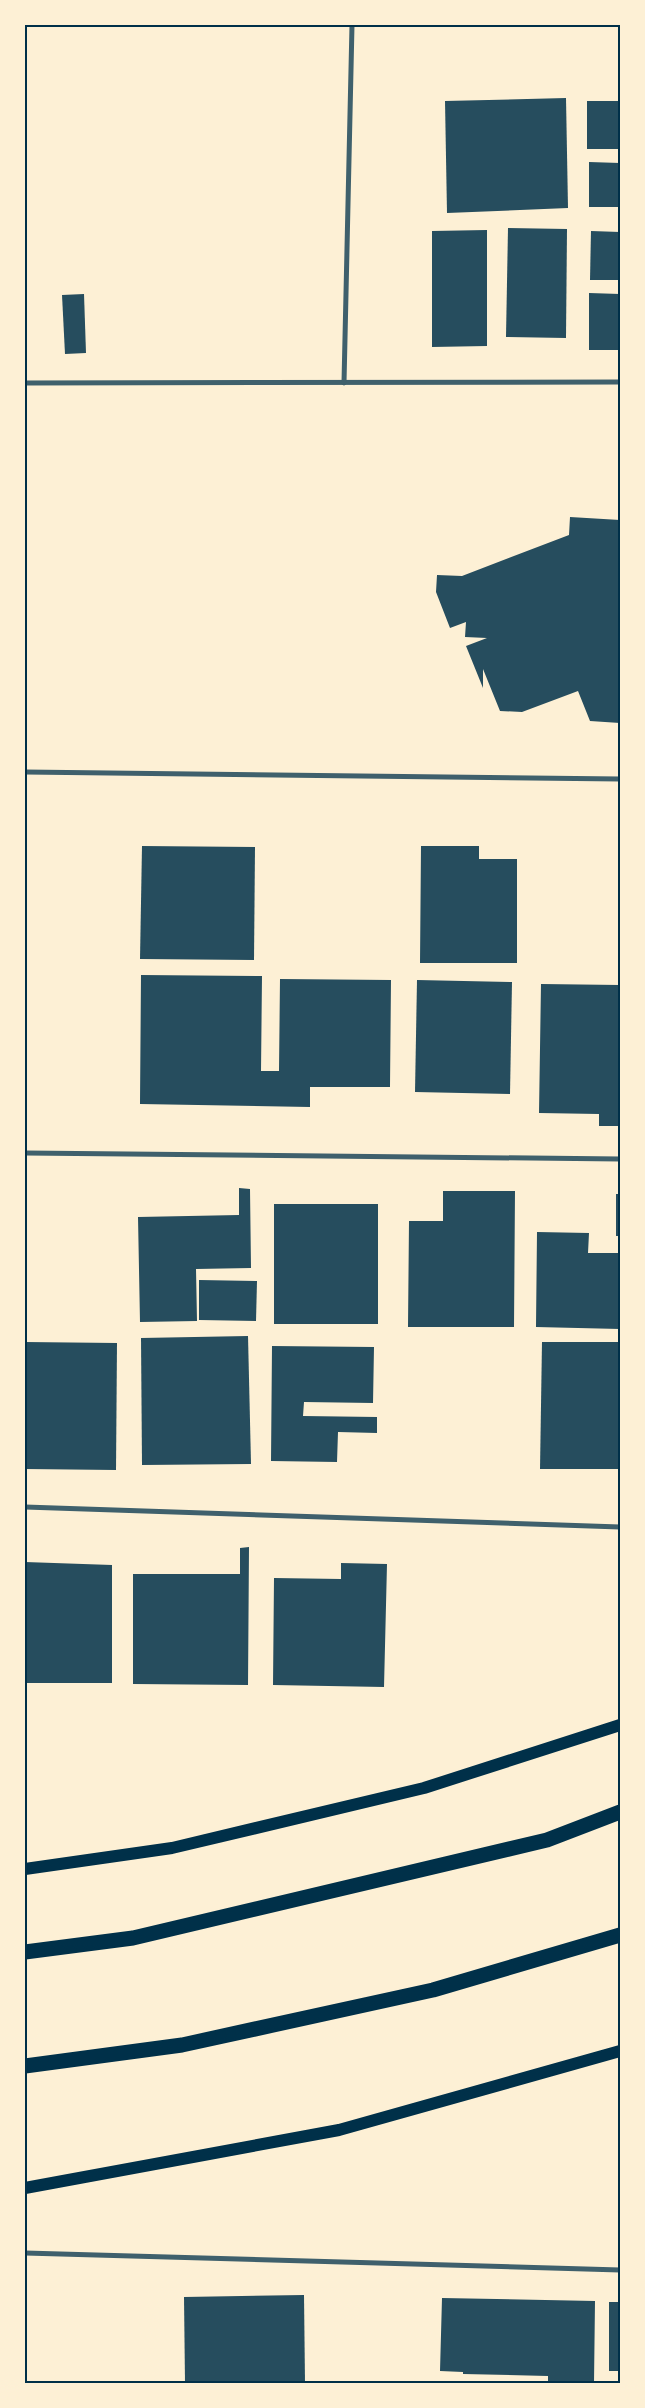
<svg xmlns="http://www.w3.org/2000/svg" width="645" height="2408" font-family="'DejaVu Sans',sans-serif">
<rect width="100%" height="100%" fill="#fdf0d5"/>
<g fill="#264d5e">
<polygon points="566,98 568,208 447,213 445,101"/>
<rect x="587" y="101" width="33" height="48"/>
<polygon points="589,162 620,163 620,207 589,207"/>
<polygon points="508,228 567,229 566,338 506,337"/>
<polygon points="487,230 487,346 432,347 432,231"/>
<polygon points="591,231 620,232 620,280 590,280"/>
<polygon points="589,293 620,294 620,350 589,350"/>
<polygon points="84,294 86,353 65,354 62,295"/>
<polygon points="570,517 620,520 620,723 590,721 578,691 522,712 500,711 483,669 483,688 466,646 487,638 465,637 466,622 450,628 436,592 437,575 462,576 569,535"/>
<polygon points="142,846 255,847 254,960 140,959"/>
<polygon points="421,846 479,846 479,859 517,859 517,963 420,963"/>
<polygon points="141,975 262,976 261,1071 279,1071 280,979 391,980 390,1087 310,1087 310,1107 140,1104"/>
<polygon points="417,980 512,982 510,1094 415,1092"/>
<polygon points="541,984 620,985 620,1126 599,1126 599,1114 539,1113"/>
<polygon points="239,1188 250,1189 251,1268 196,1269 197,1321 140,1322 138,1217 239,1215"/>
<polygon points="443,1191 515,1191 514,1327 408,1327 409,1221 443,1221"/>
<rect x="616" y="1194" width="4" height="42"/>
<rect x="274" y="1204" width="104" height="120"/>
<polygon points="537,1232 589,1233 588,1253 620,1253 620,1329 536,1327"/>
<polygon points="199,1280 257,1281 256,1321 199,1320"/>
<polygon points="248,1336 251,1464 142,1465 141,1338"/>
<polygon points="25,1342 117,1343 116,1470 25,1469"/>
<polygon points="542,1342 620,1342 620,1469 540,1469"/>
<polygon points="272,1346 374,1347 373,1403 304,1402 303,1416 377,1417 377,1433 338,1432 337,1462 271,1461"/>
<polygon points="249,1547 248,1685 133,1684 133,1574 240,1574 240,1548"/>
<polygon points="25,1562 112,1565 112,1683 25,1683"/>
<polygon points="341,1563 387,1564 384,1687 273,1685 274,1578 341,1579"/>
<polygon points="304,2295 305,2383 185,2383 184,2297"/>
<polygon points="442,2298 595,2301 594,2383 548,2383 548,2376 463,2374 463,2372 440,2371"/>
<rect x="609" y="2302" width="11" height="69"/>
</g>
<g fill="none" stroke-linecap="round" stroke-linejoin="round">
<g stroke="#3f606c" stroke-width="5">
<polyline points="25,383 620,382"/>
<polyline points="344,383 352,25"/>
<polyline points="25,772 620,779"/>
<polyline points="25,1153 620,1159"/>
<polyline points="25,1507 620,1527"/>
<polyline points="25,2253 620,2270"/>
</g>
<g stroke="#003049" stroke-width="12">
<polyline points="25,1869 172,1848 424,1788 620,1725"/>
<polyline points="25,2188 339,2130 620,2051"/>
</g>
<g stroke="#003049" stroke-width="15">
<polyline points="25,1952 133,1938 547,1840 620,1812"/>
<polyline points="25,2066 182,2045 433,1990 620,1935"/>
</g>
</g>
<rect width="645" height="2408" fill="none" stroke="#fdf0d5" stroke-width="52"/>
<rect x="26" y="26" width="593" height="2356" fill="none" stroke="#003049" stroke-width="2"/>
</svg>
